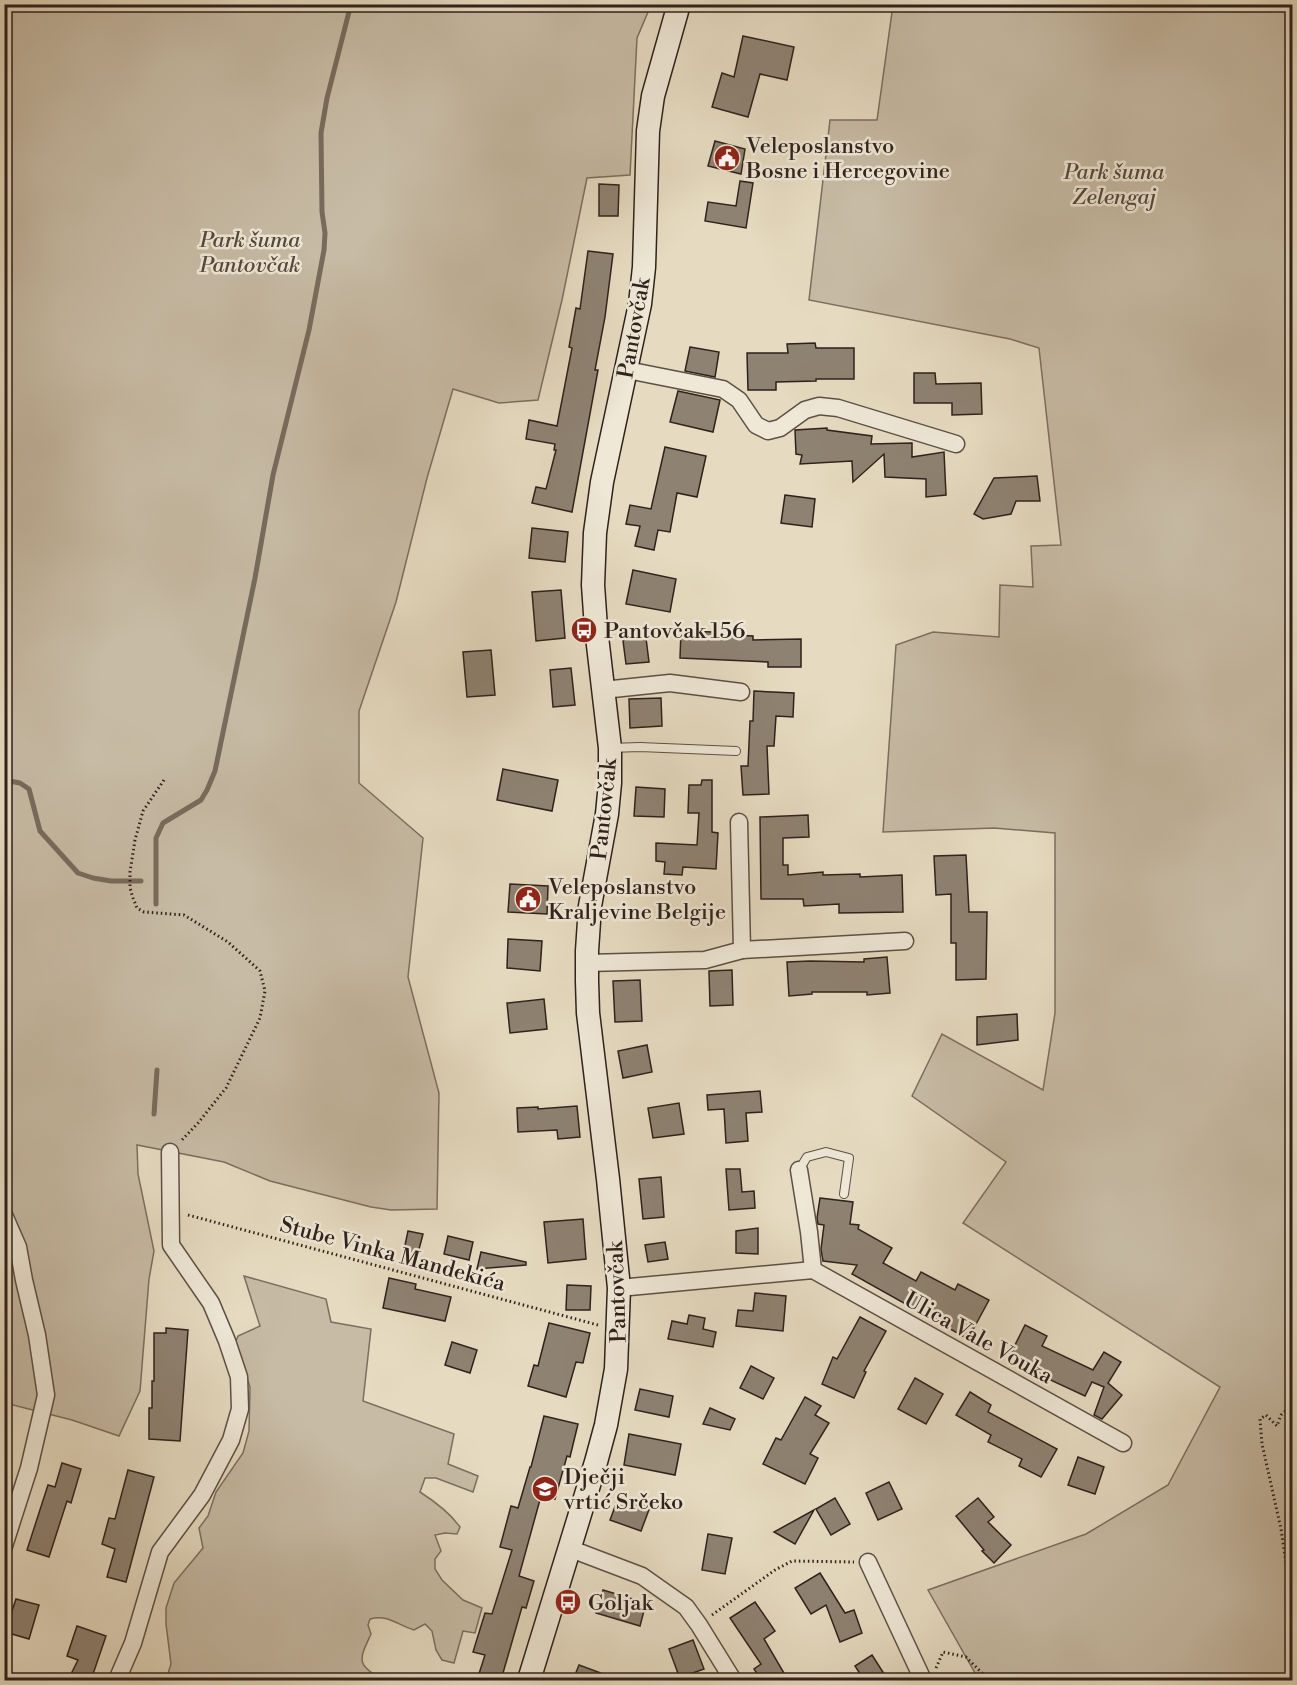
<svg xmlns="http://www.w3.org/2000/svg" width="1297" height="1685" font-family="'Libre Bodoni',serif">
<rect width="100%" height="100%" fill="#e6dbc1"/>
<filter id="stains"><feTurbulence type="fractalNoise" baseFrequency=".00333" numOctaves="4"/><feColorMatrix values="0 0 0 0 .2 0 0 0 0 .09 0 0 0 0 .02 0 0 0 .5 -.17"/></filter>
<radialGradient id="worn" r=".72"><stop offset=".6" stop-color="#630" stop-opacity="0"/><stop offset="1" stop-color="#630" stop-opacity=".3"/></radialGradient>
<g fill="#c7bba5" stroke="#7b6e60" stroke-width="1.5">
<polygon points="5,5 651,5 637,38 630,175 587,178 562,300 538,400 499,403 453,389 427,478 396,602 359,711 359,783 423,838 408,977 439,1093 437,1209 391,1210 371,1207 270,1181 224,1162 137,1145 138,1174 154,1251 149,1279 140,1391 119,1436 72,1420 5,1403"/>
<polygon points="893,5 1292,5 1292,1680 979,1680 928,1590 1086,1534 1168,1485 1220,1387 963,1223 1006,1162 912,1096 942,1034 1043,1090 1055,1013 1055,833 994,828 883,832 896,645 933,632 999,637 1000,585 1033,587 1031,546 1061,545 1039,348 1010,339 809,300 830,120 877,120"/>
<path d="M244,1276L326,1299L331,1322L371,1329L363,1401L454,1434L448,1464L478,1476L473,1492L436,1478H425L420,1492C434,1501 450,1513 460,1527L457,1534L445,1533L435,1535L441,1551L435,1559V1569L442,1580L463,1600L482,1608L475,1633L463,1631L454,1663L442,1660L436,1650L432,1631L425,1624L414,1630C397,1625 388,1614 370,1619L368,1625L371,1634C360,1658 355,1665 381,1678V1680H166L171,1664L166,1624V1608L174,1583L203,1548L199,1528L208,1516L216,1492L243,1453L249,1431L250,1387L237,1348L236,1341L238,1336L260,1326Z"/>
</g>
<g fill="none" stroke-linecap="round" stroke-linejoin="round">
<g stroke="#786b5d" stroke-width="5">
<polyline points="4,720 7,724 9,734 4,741"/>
<polyline points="4,780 20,783 29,789 40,831 78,873 93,878 111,881 141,881"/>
<polyline points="156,904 156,838 163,823 201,800 207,790 215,771 255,578 273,475 309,330 324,250 325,233 322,212 321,133 327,98 351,4"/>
<polyline points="154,1114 157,1070"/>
</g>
</g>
<g fill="#8e8272" stroke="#2f211c" stroke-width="1.5">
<polygon points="743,36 794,47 787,80 760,74 748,117 712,107 722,73 734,77"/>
<polygon points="715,141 745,149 741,174 708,166"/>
<polygon points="740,181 753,183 746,228 705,221 708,202 736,206"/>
<polygon points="599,184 619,185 618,216 599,216"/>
<polygon points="588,251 613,254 605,317 595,370 598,370 572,512 532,503 536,487 546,489 556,450 554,450 555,444 526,439 529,420 557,426 572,348 569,347 576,308 580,309"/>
<polygon points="815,343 816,348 854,348 854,379 816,379 816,381 776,382 776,390 748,390 747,353 788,353 787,344"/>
<polygon points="690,347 719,352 715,377 685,371"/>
<polygon points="914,373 935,373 936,384 981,383 982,414 952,415 952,403 914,403"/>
<polygon points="678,391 720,400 713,432 670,422"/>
<polygon points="827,428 827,430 872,436 871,444 912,443 912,457 944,452 946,495 926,497 926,479 885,477 884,454 853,482 852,461 800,464 802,455 796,454 795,430"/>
<polygon points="665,447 706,456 697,497 677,493 670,532 658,530 654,550 635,546 640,526 626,524 630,505 651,509"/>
<polygon points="1037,476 1040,501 1016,501 1011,514 983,519 974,514 994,478"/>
<polygon points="785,495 815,499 812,527 781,523"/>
<polygon points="532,528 568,532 565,562 529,558"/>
<polygon points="633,570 676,579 670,612 626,604"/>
<polygon points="561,590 565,638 536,641 532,592"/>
<polygon points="645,630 649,662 626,664 622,633"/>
<polygon points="681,631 713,632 713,634 753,636 753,640 801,639 801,667 768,667 768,662 680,658"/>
<polygon points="491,650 495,695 467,697 463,652"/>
<polygon points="571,668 575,705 553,707 550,670"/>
<polygon points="754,691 794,693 793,717 776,716 774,746 767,746 769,794 743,795 741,766 748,766 750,721 753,721"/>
<polygon points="661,698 662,726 630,728 629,699"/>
<polygon points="503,769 558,780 552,811 497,800"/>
<polygon points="702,780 712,780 712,832 718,833 716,869 683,867 682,875 664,874 665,862 656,861 656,843 697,845 699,813 688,813 689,785 701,785"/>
<polygon points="636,787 665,789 664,817 634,816"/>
<polygon points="808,815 809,837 783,838 783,865 788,865 788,875 823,872 823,875 860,874 860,877 902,875 903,912 839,913 839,904 804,906 803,899 761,899 760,817"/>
<polygon points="966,855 969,912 987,912 986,979 956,980 956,943 951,943 951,894 936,895 934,856"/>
<polygon points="510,884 548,886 547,914 508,912"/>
<polygon points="508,939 542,941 540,971 507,968"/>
<polygon points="887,957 890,993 867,995 867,992 812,992 812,994 789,996 787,962 810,961 864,962 864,959"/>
<polygon points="732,970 733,1005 710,1006 709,971"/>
<polygon points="640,980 642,1021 615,1022 613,981"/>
<polygon points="544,999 547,1029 510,1033 507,1003"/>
<polygon points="1017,1014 1018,1040 977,1045 977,1017"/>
<polygon points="647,1045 652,1072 623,1078 618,1051"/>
<polygon points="760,1091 762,1112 746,1113 748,1141 726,1143 724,1109 708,1110 707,1095"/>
<polygon points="679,1103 684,1134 653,1138 648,1108"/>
<polygon points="577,1106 580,1137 558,1139 557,1130 518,1132 517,1108 538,1107 538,1109"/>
<polygon points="726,1169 740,1169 742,1192 754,1191 755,1208 729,1210"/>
<polygon points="661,1177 664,1217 643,1219 639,1179"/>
<polygon points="820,1198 853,1202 850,1224 859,1225 858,1229 892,1248 883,1263 916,1281 921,1272 955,1290 958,1284 989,1300 968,1339 852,1274 857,1265 823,1261 821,1249 824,1225 818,1224 817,1218"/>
<polygon points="583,1219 586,1259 548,1263 544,1222"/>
<polygon points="758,1228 758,1254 736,1253 736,1231"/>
<polygon points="408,1231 423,1234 418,1253 404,1250"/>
<polygon points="448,1236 473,1242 469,1260 444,1254"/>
<polygon points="665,1242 668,1259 648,1262 645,1245"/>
<polygon points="481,1252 526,1262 526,1265 477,1269"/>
<polygon points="389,1278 416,1284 415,1289 451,1297 445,1321 383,1308"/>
<polygon points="567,1285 591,1286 590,1310 566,1310"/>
<polygon points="755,1293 786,1296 783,1331 736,1326 738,1310 753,1311"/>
<polygon points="689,1315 705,1318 703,1329 716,1332 713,1347 668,1339 672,1321 687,1324"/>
<polygon points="860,1317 886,1331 864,1371 866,1372 854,1398 822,1384 833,1357 837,1359"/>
<polygon points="549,1323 590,1333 583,1363 576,1362 566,1397 528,1386 534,1365 538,1366"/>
<polygon points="1025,1325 1047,1336 1042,1346 1093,1370 1104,1352 1121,1362 1108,1383 1122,1395 1102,1419 1094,1415 1104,1387 1092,1382 1085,1396 1044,1377 1045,1375 1009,1357"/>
<polygon points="166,1328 188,1330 180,1441 149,1439 149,1408 152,1408 152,1381 154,1381 154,1333 166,1333"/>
<polygon points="452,1342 477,1350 470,1373 445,1365"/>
<polygon points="751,1366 774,1378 763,1399 740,1388"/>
<polygon points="915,1378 943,1394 926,1424 898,1409"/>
<polygon points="640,1389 673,1396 669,1417 635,1410"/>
<polygon points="970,1392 991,1405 988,1412 1057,1449 1041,1477 1019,1466 1022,1459 988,1442 991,1435 956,1415"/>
<polygon points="805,1397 821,1406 815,1415 829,1423 810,1454 818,1458 805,1484 763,1464 776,1438 781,1440"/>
<polygon points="710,1408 735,1419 730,1430 703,1424"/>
<polygon points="544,1416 578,1424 570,1457 567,1456 555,1499 541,1496 519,1576 534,1581 526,1608 522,1607 501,1680 477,1680 485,1655 473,1652 485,1613 492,1614 512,1550 500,1547 511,1506 518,1508 530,1467 531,1467"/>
<polygon points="629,1434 681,1444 675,1475 624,1465"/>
<polygon points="1078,1457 1104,1467 1095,1494 1068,1485"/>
<polygon points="62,1463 81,1469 71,1503 67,1501 49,1557 27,1550 48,1485 55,1487"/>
<polygon points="128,1470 154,1477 126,1582 107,1577 115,1549 102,1544 109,1518 115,1519"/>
<polygon points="889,1482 902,1509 878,1520 866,1493"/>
<polygon points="619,1496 650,1507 641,1531 610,1520"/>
<polygon points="835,1498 850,1524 831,1535 816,1509"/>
<polygon points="978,1498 994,1517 988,1522 1011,1545 994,1563 982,1551 984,1550 956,1516"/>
<polygon points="814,1510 795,1544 774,1532"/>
<polygon points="708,1534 732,1538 725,1574 702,1570"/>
<polygon points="820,1573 845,1613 854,1610 862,1633 840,1642 826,1605 811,1614 795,1588"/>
<polygon points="603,1590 646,1603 640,1626 596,1613"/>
<polygon points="16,1599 39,1605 29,1639 5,1632"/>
<polygon points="755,1602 775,1631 764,1639 788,1680 761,1680 754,1669 761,1664 730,1618"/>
<polygon points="77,1626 106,1636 91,1680 68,1680 78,1660 67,1656"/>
<polygon points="693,1640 704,1669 684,1676 679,1676 669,1649"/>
<polygon points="872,1655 888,1680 864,1680 855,1666"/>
<polygon points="579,1665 617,1679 617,1680 573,1680"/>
</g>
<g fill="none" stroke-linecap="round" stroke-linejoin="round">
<defs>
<g id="service">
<polyline points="610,748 640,747 736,751"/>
<polyline points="799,1170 807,1157 826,1152 849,1158 844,1194"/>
</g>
<g id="minor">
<polyline points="627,370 723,389 739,400 756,425 768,431 780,428 805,410 819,406 838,408 956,444"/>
<polyline points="603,690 670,683 741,692"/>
<polyline points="742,950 905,941"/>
<polyline points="587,963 705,960 742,950 739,822"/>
<polyline points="799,1170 809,1232 813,1270"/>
<polyline points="4,1215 18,1247 24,1280 37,1335 46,1395 29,1468 4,1546"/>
<polyline points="619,1288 813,1270 1123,1443"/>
<polyline points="571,1549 642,1576 686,1607 699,1625 733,1680"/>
<polyline points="868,1562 923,1680"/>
<polyline points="117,1680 133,1643 160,1552 202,1495 231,1440 240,1409 239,1377 227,1341 211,1303 171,1245 170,1152"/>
</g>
<polyline id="secondary" points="529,1680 596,1462 606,1425 616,1369 619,1288 608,1179 588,1013 587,981 587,951 590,906 607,814 610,783 610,748 596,628 593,585 595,533 602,482 640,304 644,267 648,131 653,96 679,4"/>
</defs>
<use href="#service" stroke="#5d5045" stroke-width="10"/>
<use href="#minor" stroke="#5d5045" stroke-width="19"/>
<use href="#secondary" stroke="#2f211c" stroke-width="25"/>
<g stroke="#2f211c" stroke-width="3" stroke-dasharray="1.5 3" stroke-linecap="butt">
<polyline points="164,780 143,811 135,840 130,872 130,888 133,898 137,908 144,912 184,915 228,942 260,971 265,991 260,1018 226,1088 198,1123 180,1142"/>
<polyline points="188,1215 598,1325"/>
<polyline points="1292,1405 1281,1415 1277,1426 1266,1415 1260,1419 1262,1444 1281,1529 1290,1590 1292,1594"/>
<polyline points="712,1615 775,1570 792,1561 854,1562"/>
<polyline points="936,1668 943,1652 966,1657 989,1680"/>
</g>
<use href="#service" stroke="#efe8d7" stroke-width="8"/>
<use href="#minor" stroke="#efe8d7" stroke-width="16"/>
<use href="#secondary" stroke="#efe8d7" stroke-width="22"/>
</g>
<defs>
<symbol id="civic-disc" viewBox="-11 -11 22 22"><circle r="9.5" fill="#8f2418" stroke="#efe8d7"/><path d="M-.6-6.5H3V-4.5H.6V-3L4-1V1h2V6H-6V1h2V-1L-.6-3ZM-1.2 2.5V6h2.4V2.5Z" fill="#fff"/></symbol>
<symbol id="bus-disc" viewBox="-11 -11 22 22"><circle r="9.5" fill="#8f2418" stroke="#efe8d7"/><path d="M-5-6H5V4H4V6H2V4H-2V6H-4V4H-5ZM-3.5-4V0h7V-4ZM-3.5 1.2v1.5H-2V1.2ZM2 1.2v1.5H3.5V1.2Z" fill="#fff"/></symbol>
<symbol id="school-disc" viewBox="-11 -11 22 22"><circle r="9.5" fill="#8f2418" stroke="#efe8d7"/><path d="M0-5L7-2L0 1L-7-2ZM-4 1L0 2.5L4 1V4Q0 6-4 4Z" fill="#fff"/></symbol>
</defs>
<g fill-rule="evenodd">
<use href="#civic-disc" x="712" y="143" width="30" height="30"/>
<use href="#bus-disc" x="569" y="615" width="30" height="30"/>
<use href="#civic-disc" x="513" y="884" width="30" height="30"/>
<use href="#school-disc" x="530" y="1474" width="30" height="30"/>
<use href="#bus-disc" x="553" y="1587" width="30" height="30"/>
</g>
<g text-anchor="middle" stroke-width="5" stroke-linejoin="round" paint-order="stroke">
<g font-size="22" fill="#2f211c" stroke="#efe8d7" text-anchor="start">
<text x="746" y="153">Veleposlanstvo<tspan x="746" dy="25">Bosne i Hercegovine</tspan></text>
<text x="604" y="638">Pantovčak 156</text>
<text x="548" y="894">Veleposlanstvo<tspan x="548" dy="25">Kraljevine Belgije</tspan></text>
<text x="564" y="1484">Dječji<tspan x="564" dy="25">vrtić Srčeko</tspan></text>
<text x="588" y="1610">Goljak</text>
</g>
<g font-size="22" font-style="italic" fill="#55483e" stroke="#efe8d7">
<text x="1114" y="179">Park šuma<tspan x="1114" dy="25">Zelengaj</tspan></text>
<text x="250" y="247">Park šuma<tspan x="250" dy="25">Pantovčak</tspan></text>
</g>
<g font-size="22" fill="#2f211c" stroke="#efe8d7">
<text transform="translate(633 328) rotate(-80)" y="8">Pantovčak</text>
<text transform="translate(603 809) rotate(-84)" y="8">Pantovčak</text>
<text transform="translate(393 1253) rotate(15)" y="8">Stube Vinka Mandekića</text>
<text transform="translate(616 1292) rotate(-92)" y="8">Pantovčak</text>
<text transform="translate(979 1337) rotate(29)" y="8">Ulica Vale Vouka</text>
</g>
</g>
<rect width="1297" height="1685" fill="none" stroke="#e6dbc1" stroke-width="24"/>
<rect x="6" y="6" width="1285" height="1673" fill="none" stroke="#2f211c" stroke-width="3"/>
<rect x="12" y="12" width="1273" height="1661" fill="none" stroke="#2f211c" stroke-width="1.5"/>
<rect width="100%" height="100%" filter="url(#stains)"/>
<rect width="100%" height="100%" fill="url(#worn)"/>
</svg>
